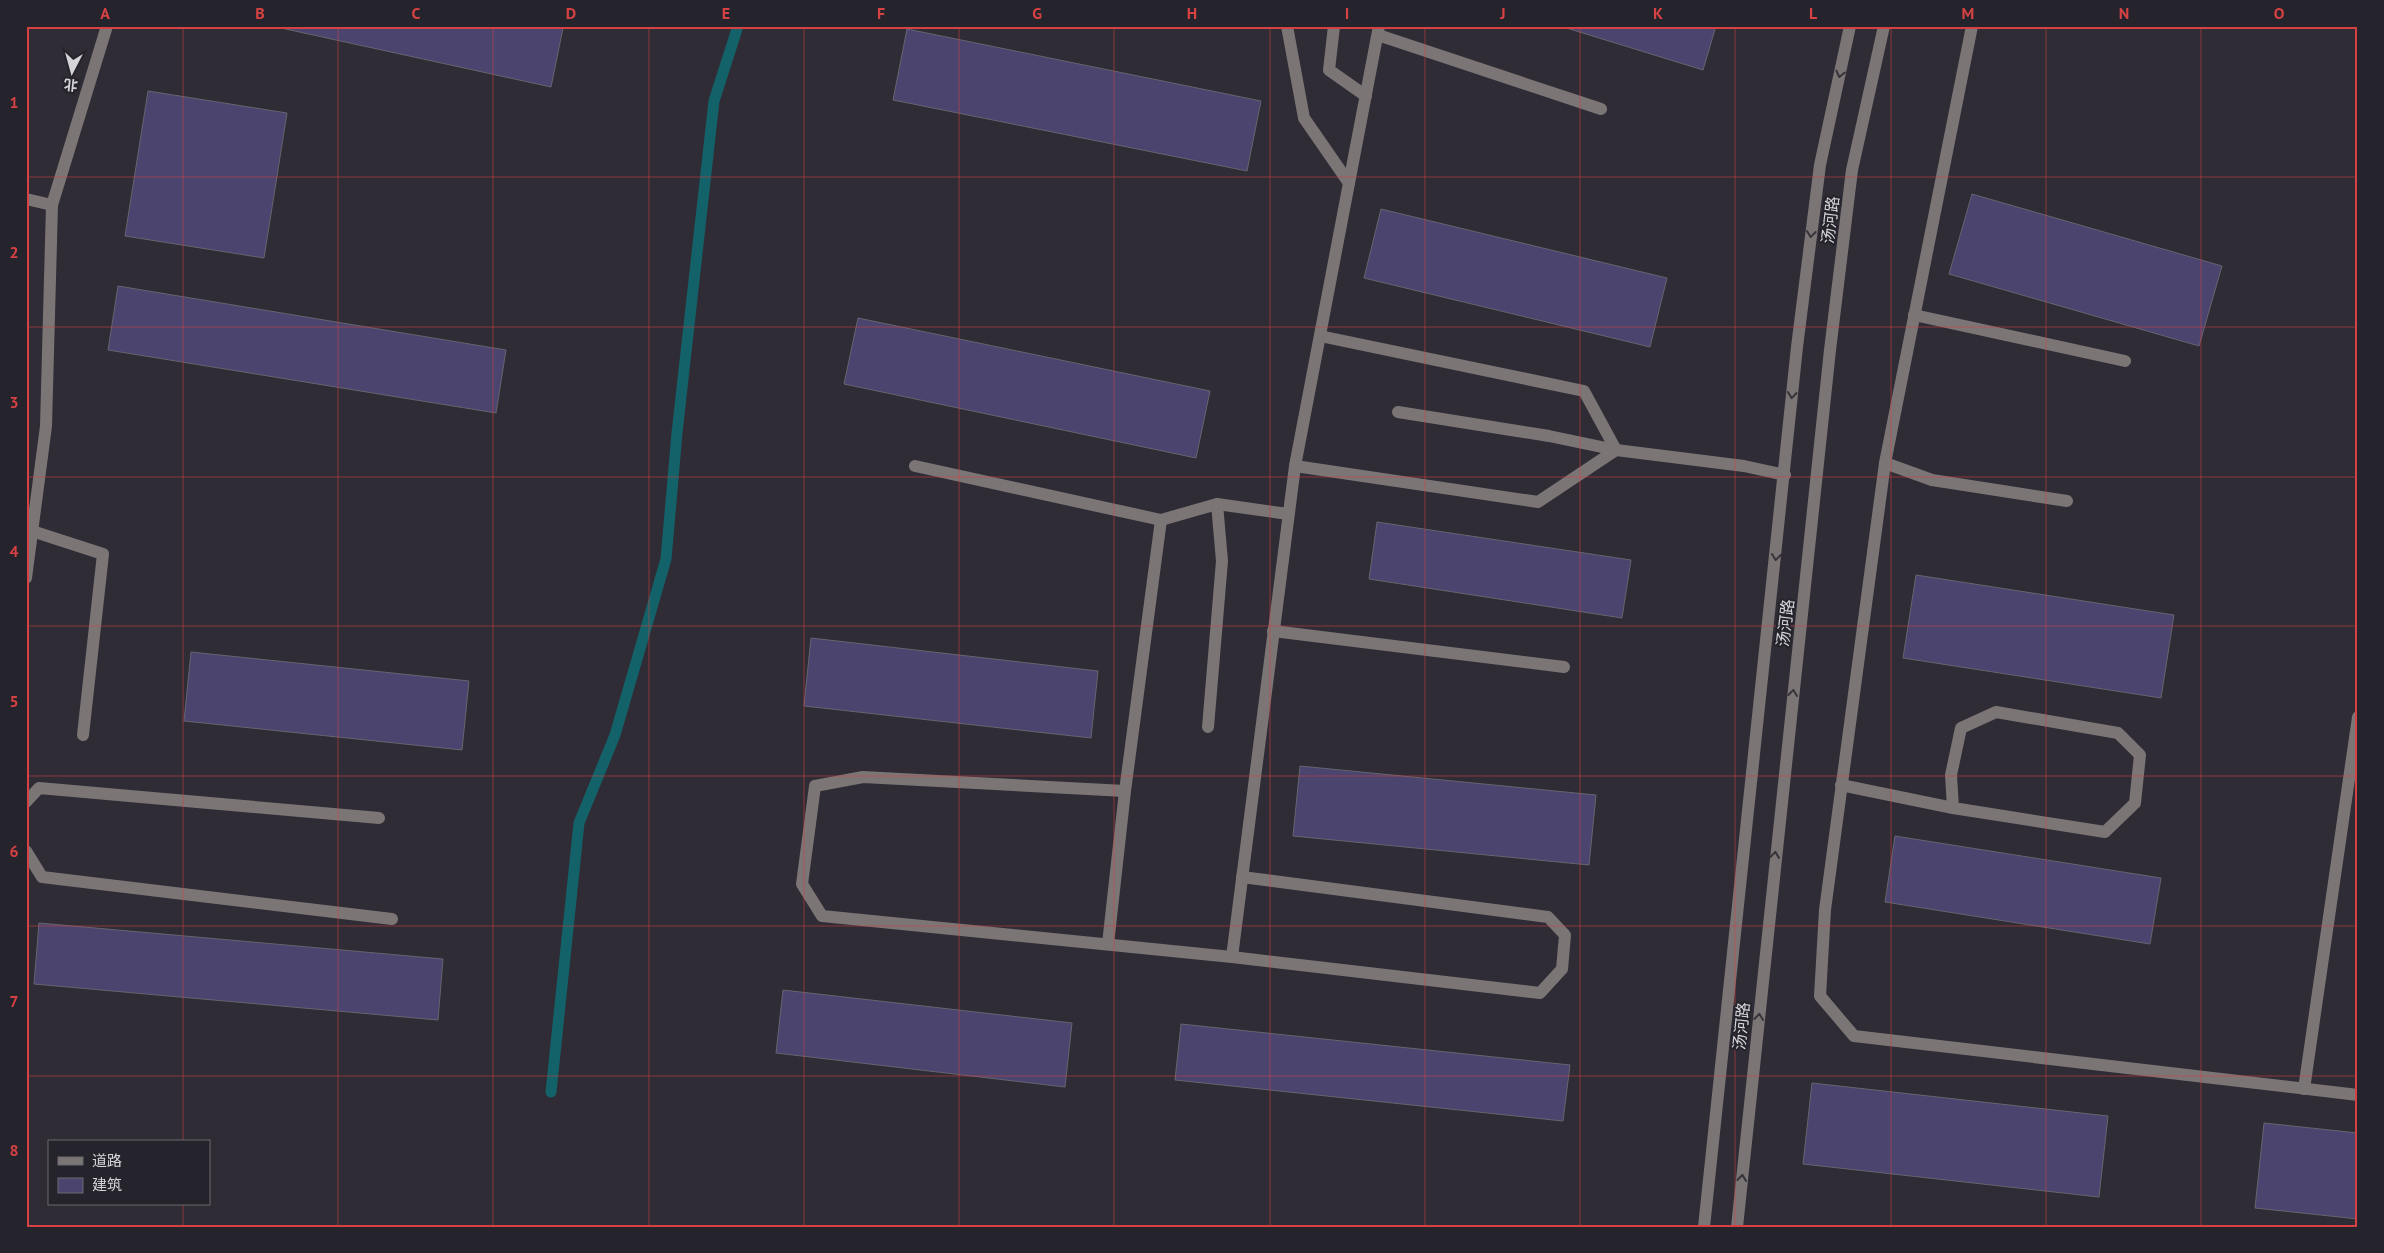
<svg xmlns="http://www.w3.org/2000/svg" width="2384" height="1253" font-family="'PT Sans','Noto Sans SC',sans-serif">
<rect width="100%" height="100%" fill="#2f2c35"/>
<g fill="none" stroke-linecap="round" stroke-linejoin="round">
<polyline stroke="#146269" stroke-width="11" points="551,1092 579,823 615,735 666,559 677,433 714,101 738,26"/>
</g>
<g fill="#4a446f" stroke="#65656f">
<polygon points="272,26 555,26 563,28 551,87"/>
<polygon points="1560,26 1716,26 1703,70"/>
<polygon points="907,29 1261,101 1247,171 893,100"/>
<polygon points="148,91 287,113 264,258 125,236"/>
<polygon points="1972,194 2222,266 2199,346 1949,274"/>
<polygon points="1381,209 1667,278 1650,347 1364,278"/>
<polygon points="118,286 506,350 496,413 108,350"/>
<polygon points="858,318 1210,391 1196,458 844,384"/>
<polygon points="1377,522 1631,560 1622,618 1369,579"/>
<polygon points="1916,575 2174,615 2161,698 1903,658"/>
<polygon points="811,638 1098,671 1091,738 804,706"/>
<polygon points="191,652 469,681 462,750 184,721"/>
<polygon points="1300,766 1596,795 1589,865 1293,836"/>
<polygon points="1895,836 2161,878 2150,944 1885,902"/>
<polygon points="39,923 443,959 438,1020 34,984"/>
<polygon points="783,990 1072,1023 1065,1087 776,1053"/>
<polygon points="1181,1024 1570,1065 1563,1121 1175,1080"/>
<polygon points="1812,1083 2108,1116 2099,1197 1803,1164"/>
<polygon points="2264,1123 2358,1133 2358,1219 2255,1208"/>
</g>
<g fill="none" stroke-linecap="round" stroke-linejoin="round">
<g stroke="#7b7576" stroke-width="12">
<polyline points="1287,26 1304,118 1349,183"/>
<polyline points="1334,26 1329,70 1366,96"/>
<polyline points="1972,26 1885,463 1825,910 1820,996 1854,1036 2358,1095"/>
<polyline points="1378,35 1601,109"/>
<polyline points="26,199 52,205"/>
<polyline points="1914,315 2125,361"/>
<polyline points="1398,412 1549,436 1616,450 1744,466 1785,475"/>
<polyline points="1885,463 1932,480 2067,501"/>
<polyline points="915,466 1161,520 1217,504 1288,514"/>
<polyline points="1295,466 1538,502 1616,450 1584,391 1320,336"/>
<polyline points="32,531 103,554 83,735"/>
<polyline points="26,578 46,426 52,205 107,26"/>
<polyline points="1273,631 1564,667"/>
<polyline points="1208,727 1222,561 1217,504"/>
<polyline points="1841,785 1953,808 2105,832 2135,803 2140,755 2118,733 1996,712 1961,728 1951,775 1953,808"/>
<polyline points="1125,791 863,777 815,786 802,884 822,916 1232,957 1540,993 1562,969 1565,935 1548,917 1242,877"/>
<polyline points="26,802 39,788 379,818"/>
<polyline points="26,851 42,877 392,919"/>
<polyline points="1108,944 1125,791 1161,520"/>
<polyline points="1232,957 1295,466 1379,26"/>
<polyline points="2304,1089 2358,717"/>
<polyline points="1704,1227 1797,347 1820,165 1850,26"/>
<polyline points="1737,1227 1830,350 1852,170 1884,26"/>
</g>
</g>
<defs><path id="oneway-chevron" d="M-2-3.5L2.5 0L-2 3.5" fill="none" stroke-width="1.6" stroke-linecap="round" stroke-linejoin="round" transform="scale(1.25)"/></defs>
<g stroke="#36333a">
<use href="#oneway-chevron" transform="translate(1840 74) rotate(103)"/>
<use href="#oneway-chevron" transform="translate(1811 234) rotate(97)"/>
<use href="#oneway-chevron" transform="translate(1792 395) rotate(96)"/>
<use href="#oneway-chevron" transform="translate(1776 557) rotate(97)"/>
<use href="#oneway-chevron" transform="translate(1793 693) rotate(-83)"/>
<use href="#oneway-chevron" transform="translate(1775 855) rotate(-84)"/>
<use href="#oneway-chevron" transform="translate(1759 1017) rotate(-84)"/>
<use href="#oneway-chevron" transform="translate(1742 1178) rotate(-84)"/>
</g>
<path fill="none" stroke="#d64243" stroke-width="1" stroke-opacity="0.55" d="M183,26V1142M338,26V1227M493,26V1227M649,26V1227M804,26V1227M959,26V1227M1114,26V1227M1270,26V1227M1425,26V1227M1580,26V1227M1735,26V1227M1891,26V1227M2046,26V1227M2201,26V1227M26,177H2358M26,327H2358M26,477H2358M26,626H2358M26,776H2358M26,926H2358M26,1076H2358M183,1204V1227"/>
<g text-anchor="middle" stroke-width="4" stroke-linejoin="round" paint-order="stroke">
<g font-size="16" fill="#d5d4d9" stroke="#25232b">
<text transform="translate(1830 220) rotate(-83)" y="6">汤河路</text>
<text transform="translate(1785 623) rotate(-83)" y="6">汤河路</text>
<text transform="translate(1741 1026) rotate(-84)" y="6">汤河路</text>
</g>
</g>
<rect width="2384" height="1253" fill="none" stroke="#25232b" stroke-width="55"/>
<rect x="48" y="1140" width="162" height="65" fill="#25232b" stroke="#6b6a71"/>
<rect x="58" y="1157" width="25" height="8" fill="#7b7576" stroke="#6b6a71"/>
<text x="92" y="1166" font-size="15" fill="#d5d4d9">道路</text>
<rect x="58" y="1178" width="25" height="15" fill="#4a446f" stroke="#6b6a71"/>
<text x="92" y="1190" font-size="15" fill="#d5d4d9">建筑</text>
<g transform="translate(72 72) rotate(186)" stroke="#25232b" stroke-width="4" paint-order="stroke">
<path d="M0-4L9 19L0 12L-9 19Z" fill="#d5d4d9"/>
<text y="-8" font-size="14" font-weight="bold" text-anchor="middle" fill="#d5d4d9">北</text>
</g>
<rect x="28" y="28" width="2328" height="1198" fill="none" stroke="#d64243" stroke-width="2"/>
<g font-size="16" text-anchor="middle" font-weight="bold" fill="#d64243">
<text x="105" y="19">A</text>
<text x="260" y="19">B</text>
<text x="416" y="19">C</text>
<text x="571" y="19">D</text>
<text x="726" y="19">E</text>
<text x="881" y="19">F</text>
<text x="1037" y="19">G</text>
<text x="1192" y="19">H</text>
<text x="1347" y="19">I</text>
<text x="1503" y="19">J</text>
<text x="1658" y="19">K</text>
<text x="1813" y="19">L</text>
<text x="1968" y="19">M</text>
<text x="2124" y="19">N</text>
<text x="2279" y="19">O</text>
<text x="14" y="108">1</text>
<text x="14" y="258">2</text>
<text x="14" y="408">3</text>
<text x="14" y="557">4</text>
<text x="14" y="707">5</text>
<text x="14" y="857">6</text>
<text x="14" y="1007">7</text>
<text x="14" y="1156">8</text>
</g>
</svg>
